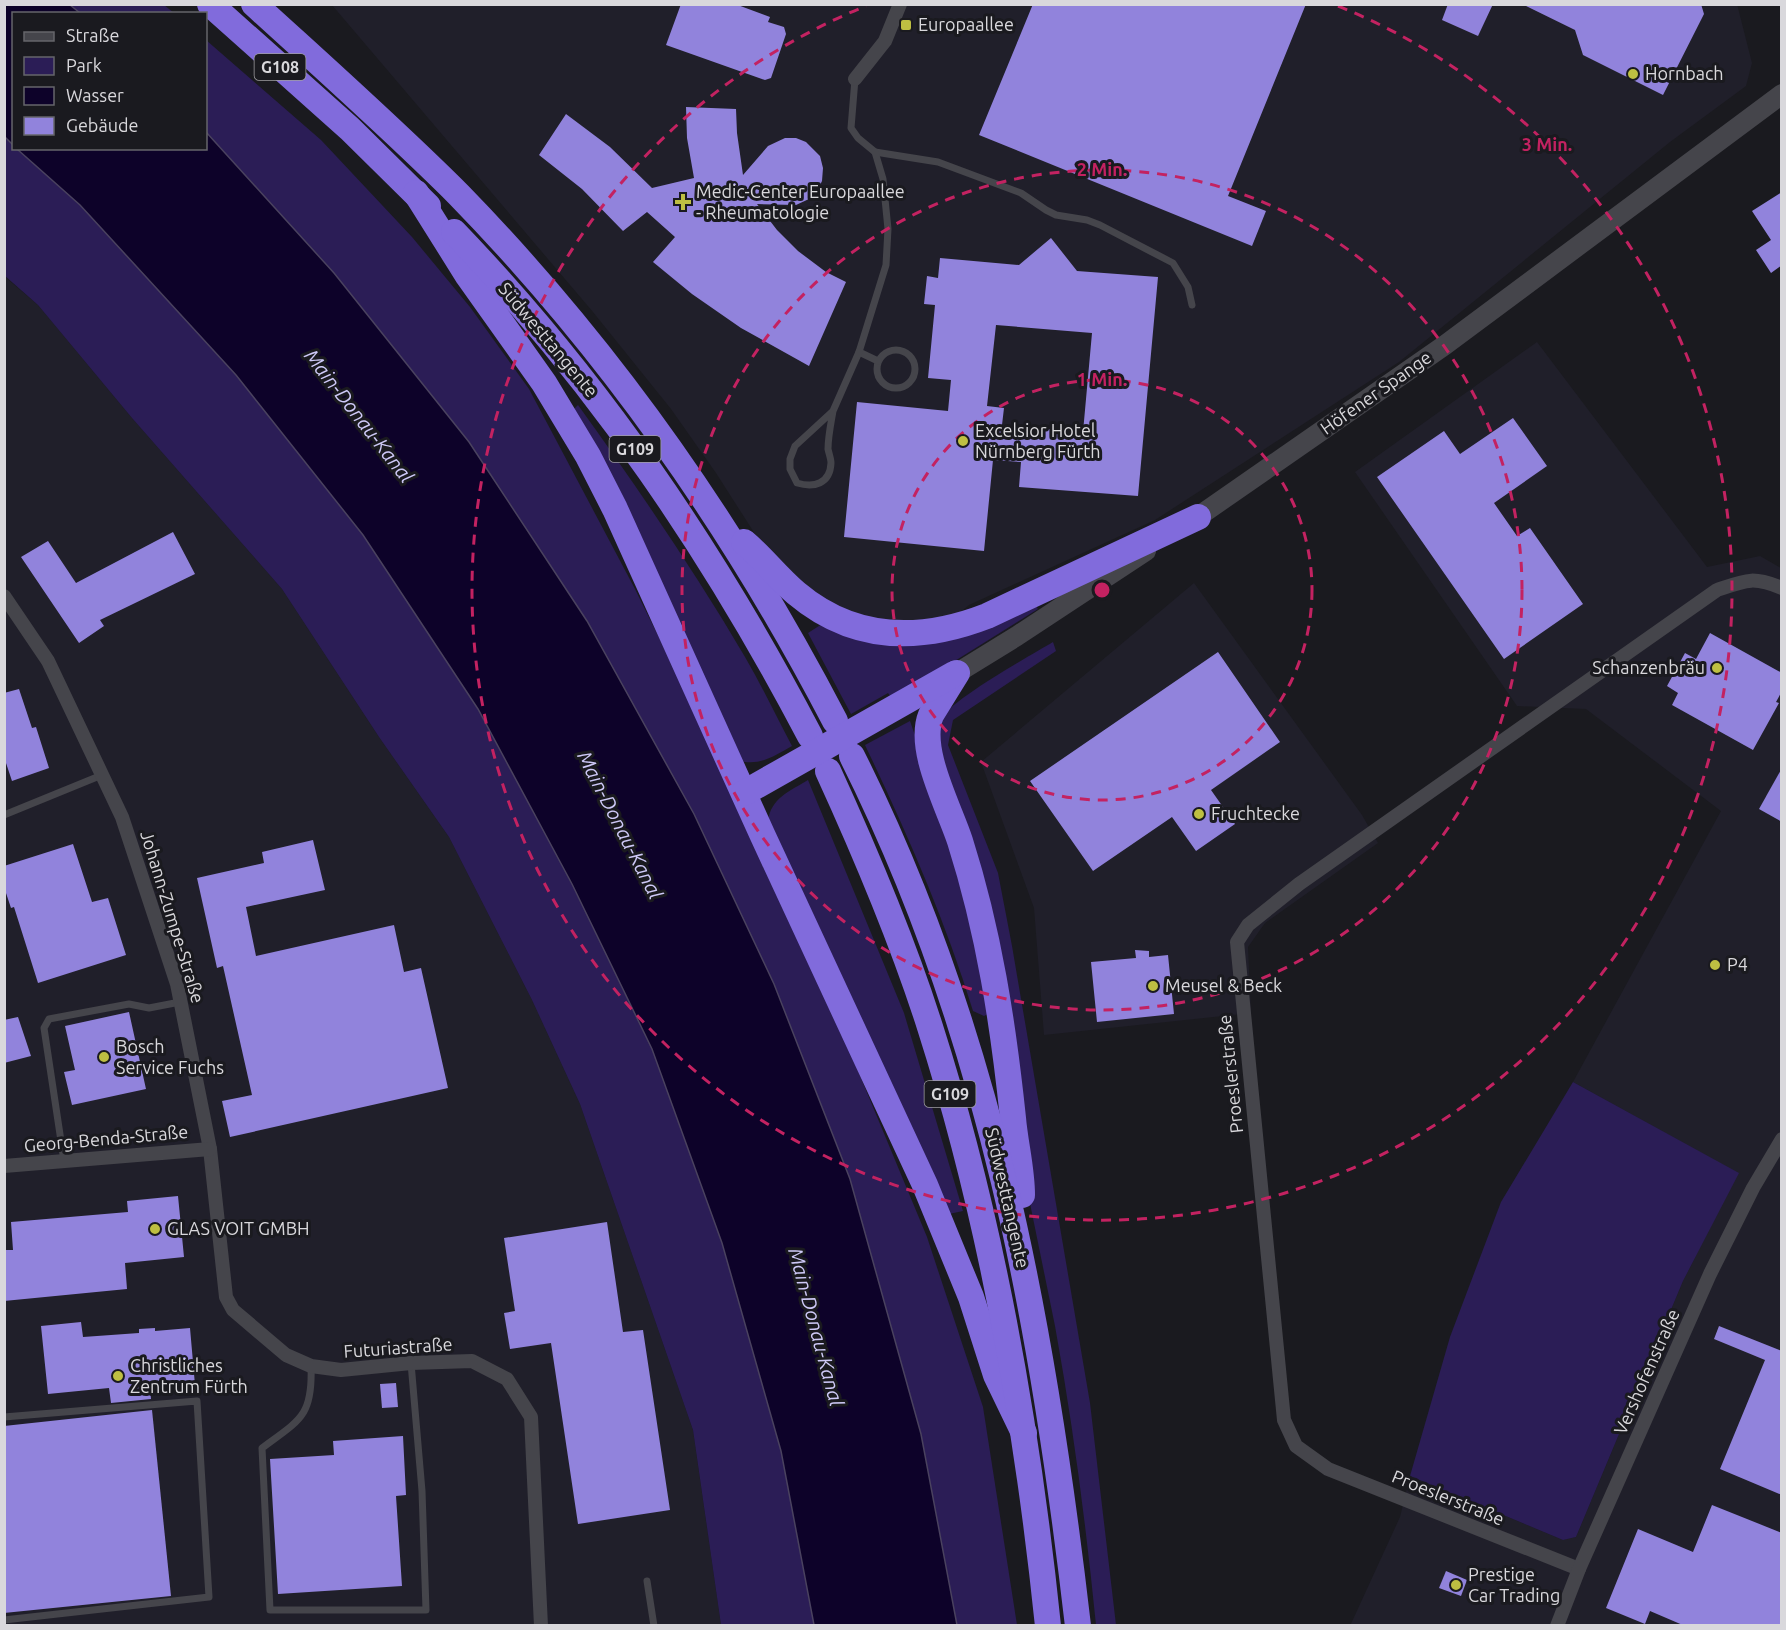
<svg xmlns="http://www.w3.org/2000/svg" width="1786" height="1630" font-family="Ubuntu,sans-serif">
<rect width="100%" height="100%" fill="#1a1a1f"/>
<g fill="#201f2a">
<polygon points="1737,4 1752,63 1746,86 1670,142 1399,362 1155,520 969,605 950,621 868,622 806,593 755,534 716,473 671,409 593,312 332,5"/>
<polygon points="4,276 38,305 132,418 282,589 379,737 449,837 532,1000 580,1104 693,1430 721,1625 5,1625"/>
<polygon points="1537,342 1707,567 1760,556 1781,568 1781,1625 1350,1626 1400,1517 1410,1476 1563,1540 1576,1537 1683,1281 1738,1173 1573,1082 1721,811 1586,709 1517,706 1355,472"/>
<polygon points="1194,583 1362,815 1378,843 1265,923 1248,947 1251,1013 1044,1035 1034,908 981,762"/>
</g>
<g fill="#2b1d56">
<polygon points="70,5 164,5 174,13 80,13"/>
<polygon points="206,40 321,140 412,237 470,307 529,389 635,589 722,765 846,1042 927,1237 983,1407 1017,1625 957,1625 921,1434 850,1179 774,984 694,814 587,621 469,442 334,273 206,132"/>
<polygon points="4,137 13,145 14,148 17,149 80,205 236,375 363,535 478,709 572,884 652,1049 722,1243 781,1451 814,1625 721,1625 693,1430 580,1104 532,1000 449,837 379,737 282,589 132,418 38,305 5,276"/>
<path d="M578,405C637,487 694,570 745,657C762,686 776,716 792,746C774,756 760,766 740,761L570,413Z"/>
<polygon points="1033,602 1038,609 942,669 891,697 888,693 851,714 808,633 822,624 854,635"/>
<path d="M1053,642L1056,651L953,720L948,745L998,873L1012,946L1090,1403L1116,1625H1096C1086,1525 1073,1425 1055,1326L941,767C941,758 937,728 940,721C946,702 1033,654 1053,642Z"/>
<path d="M910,721L959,863L990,1013L984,1016L973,1011C945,919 906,831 865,745Z"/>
<path d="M808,780L904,1013L963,1211L949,1214L768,821C771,798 790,791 808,780Z"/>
<polygon points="1573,1082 1739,1173 1683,1281 1576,1537 1563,1540 1410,1476 1450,1337 1501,1202"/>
</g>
<g fill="#0d0229" stroke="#4a425f" stroke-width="1.5">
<polygon points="4,5 70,5 80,13 14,14 13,145 5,137"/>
<polygon points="206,132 334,273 469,442 587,621 694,814 774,984 850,1179 921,1434 957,1625 814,1625 781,1451 722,1243 652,1049 572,884 478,709 363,535 236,375 80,205 17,149 206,148"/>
</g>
<g fill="#9183dc" fill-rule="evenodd">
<polygon points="681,4 735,4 770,17 768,22 784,27 786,34 771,78 765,80 666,45"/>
<polygon points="1033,4 1306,4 1228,196 1266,211 1252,246 979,135"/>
<polygon points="1448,4 1493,4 1478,36 1442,20"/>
<polygon points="1522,4 1701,4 1704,14 1663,95 1583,55 1575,30"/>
<polygon points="686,107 736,109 737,133 743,175 768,146 785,138 796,138 806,142 820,156 823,168 822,181 816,193 809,199 796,205 757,204 777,230 798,251 826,272 846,282 809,366 741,328 692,294 653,262 675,237 647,212 623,231 582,189 539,155 566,114 610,147 652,188 694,178 687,138"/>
<polygon points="1782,192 1782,265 1771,273 1756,250 1771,240 1752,211"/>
<path d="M1051,238L1077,271L1158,277L1138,496L1019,487L1021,462L993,460L984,551L844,537L857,402L948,411L951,380L928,378L935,305L924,304L927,276L938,278L940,258L1019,265ZM996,325L1092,333L1083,432L1002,425L1004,408L987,406Z"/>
<polygon points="1513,418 1547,466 1494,503 1517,536 1530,528 1583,604 1504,659 1377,477 1444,431 1460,454"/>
<polygon points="173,532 195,574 100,620 104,626 79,643 21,557 48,541 76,583"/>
<polygon points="1710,633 1782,673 1782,691 1776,702 1779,703 1753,750 1672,705 1678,693 1667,686 1685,653 1696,659"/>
<polygon points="1218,652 1280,742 1211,790 1235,824 1196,851 1172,817 1093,871 1030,781"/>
<polygon points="19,689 32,728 36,727 49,768 12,781 4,757 4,693"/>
<polygon points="1782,768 1782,822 1759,809"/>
<polygon points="313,840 325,890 246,907 256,956 394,925 404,972 421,968 448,1088 230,1137 222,1101 252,1095 223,966 217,968 197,878 264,863 262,852"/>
<polygon points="73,844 92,902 108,898 126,955 38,983 14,907 11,908 4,887 4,866"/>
<polygon points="1135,950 1149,951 1149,957 1168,955 1174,1014 1097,1022 1091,962 1136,958"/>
<polygon points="129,1012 146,1089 72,1105 64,1072 75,1070 65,1026"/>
<polygon points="18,1017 31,1056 4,1063 4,1020"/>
<polygon points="178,1196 184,1257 125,1263 127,1289 4,1301 4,1250 13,1250 11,1222 128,1212 127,1201"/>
<polygon points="607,1222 623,1332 643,1330 670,1510 578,1524 551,1343 510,1349 504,1313 515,1311 504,1238"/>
<polygon points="81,1322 83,1337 139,1333 139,1329 155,1328 155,1331 190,1328 195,1385 150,1389 151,1399 111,1403 109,1388 48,1394 41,1326"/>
<polygon points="1719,1326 1782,1351 1782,1495 1720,1469 1765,1360 1714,1339"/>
<polygon points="396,1383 398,1407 382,1408 380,1384"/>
<polygon points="152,1410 171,1596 4,1613 4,1426"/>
<polygon points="403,1436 406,1495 396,1496 402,1586 278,1594 270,1459 334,1455 333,1441"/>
<polygon points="1712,1505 1782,1533 1782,1626 1685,1626 1650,1611 1645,1624 1606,1608 1638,1529 1693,1552"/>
<polygon points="1446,1571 1467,1580 1461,1596 1439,1588"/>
</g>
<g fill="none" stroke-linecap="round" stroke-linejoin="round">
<g stroke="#45454b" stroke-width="7">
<polyline points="875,152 938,162 1021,193 1046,210 1056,215 1087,220 1100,225 1173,263 1188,287 1192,305"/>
<circle cx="896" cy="369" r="19"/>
<polyline points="859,352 878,361"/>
<path d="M833,411C831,423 828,437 828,449C829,454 831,459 831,463C830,484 814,488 797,483L790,469V459L795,446L833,411L859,352L886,265L888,229L883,179L875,152L858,138L851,128L855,79"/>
<polyline points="4,815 102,775"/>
<polyline points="64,1161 44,1028 49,1019 129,1004 149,1008 180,1002"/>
<path d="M311,1366C313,1416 300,1420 262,1448L270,1610H426L422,1491L411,1363"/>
<polyline points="4,1417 197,1401 209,1597 4,1620"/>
<polyline points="647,1581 654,1626"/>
</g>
<g stroke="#45454b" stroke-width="14">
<polyline points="855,79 885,41 900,4"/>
<polyline points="4,596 48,661 122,817 177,984 210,1149 226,1297 233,1310 286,1355 311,1366 341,1370 411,1363 472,1361 507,1379 531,1417 541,1626"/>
<polyline points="4,1166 210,1149"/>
<path d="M1579,1569L1328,1469L1296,1446L1284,1420L1237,942L1248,925L1299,884L1717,590C1746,580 1753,576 1782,588"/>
<polyline points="1557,1626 1579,1569 1710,1274 1753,1188 1782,1139"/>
</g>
<g stroke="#45454b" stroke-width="20">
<polyline points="1186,525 1445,345 1782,94"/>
<polyline points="957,673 1017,636 1146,551"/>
</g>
<g stroke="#816bdc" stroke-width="26">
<polyline points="210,4 350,129 428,206"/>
<path d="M254,4C323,67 393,129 459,195C611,351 735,529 835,721"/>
<polyline points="416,193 468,276 544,383 588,456 615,509 762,834 925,1185 971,1297 996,1375 1024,1433"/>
<path d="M454,232C599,383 713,551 810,736"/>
<path d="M744,542C763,558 777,577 796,593C854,642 920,642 987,616L1198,517"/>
<path d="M957,673L931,715C917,749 949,807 960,841C989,932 1003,1023 1013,1118C1015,1143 1022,1169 1022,1195"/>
<path d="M852,756C990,1031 1043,1323 1078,1626"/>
<path d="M828,771C866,854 902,939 930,1027C992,1221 1027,1423 1048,1626"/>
<polyline points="744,793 954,674"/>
</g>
</g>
<g fill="none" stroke="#c32261" stroke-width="3" stroke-dasharray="10 8">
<circle cx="1102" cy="590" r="210"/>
<circle cx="1102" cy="590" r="420"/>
<path d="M1338 6A630 630 0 1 1 866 6"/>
</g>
<g fill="#bebf42" stroke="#1a1a1f" stroke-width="2">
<rect x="900" y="19" width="12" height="12" rx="3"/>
<circle cx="1633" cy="74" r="6"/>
<path d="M680 193h6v6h6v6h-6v6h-6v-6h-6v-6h6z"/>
<circle cx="963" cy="441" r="6"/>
<circle cx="1717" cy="668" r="6"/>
<circle cx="1199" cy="814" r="6"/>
<circle cx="1715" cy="965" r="6"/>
<circle cx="1153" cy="986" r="6"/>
<circle cx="104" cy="1057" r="6"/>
<circle cx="155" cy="1229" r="6"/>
<circle cx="118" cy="1376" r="6"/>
<circle cx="1456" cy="1585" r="6"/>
</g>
<g text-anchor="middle" stroke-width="6" stroke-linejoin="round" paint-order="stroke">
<g fill="#1a1a1f" stroke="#a09fa3" stroke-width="1.5">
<rect x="254.5" y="54" width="51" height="26" rx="4.5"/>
<rect x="609.5" y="436" width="51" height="26" rx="4.5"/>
<rect x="924.5" y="1081" width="51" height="26" rx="4.5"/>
</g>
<g font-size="16" font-weight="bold" fill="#d9d8dc">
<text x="280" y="73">G108</text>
<text x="635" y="455">G109</text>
<text x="950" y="1100">G109</text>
</g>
<g font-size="18" fill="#d9d8dc" stroke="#1a1a1f" text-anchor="start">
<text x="918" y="31">Europaallee</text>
<text x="1645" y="80">Hornbach</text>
<text x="696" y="198">Medic-Center Europaallee<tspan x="696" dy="21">- Rheumatologie</tspan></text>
<text x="975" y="437">Excelsior Hotel<tspan x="975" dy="21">Nürnberg Fürth</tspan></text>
<text x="1705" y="674" text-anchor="end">Schanzenbräu</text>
<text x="1211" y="820">Fruchtecke</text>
<text x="1727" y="971">P4</text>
<text x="1165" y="992">Meusel &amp; Beck</text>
<text x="116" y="1053">Bosch<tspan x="116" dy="21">Service Fuchs</tspan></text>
<text x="167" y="1235">GLAS VOIT GMBH</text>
<text x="130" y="1372">Christliches<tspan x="130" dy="21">Zentrum Fürth</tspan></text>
<text x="1468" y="1581">Prestige<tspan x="1468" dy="21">Car Trading</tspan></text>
</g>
<g font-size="18" fill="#d9d8dc" stroke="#1a1a1f">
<text transform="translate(548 340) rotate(50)" y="6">Südwesttangente</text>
<text transform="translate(1376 393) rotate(-35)" y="6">Höfener Spange</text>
<text transform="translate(172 917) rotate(73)" y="6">Johann-Zumpe-Straße</text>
<text transform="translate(1231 1074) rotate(-96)" y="6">Proeslerstraße</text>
<text transform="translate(106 1139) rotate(-5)" y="6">Georg-Benda-Straße</text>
<text transform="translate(1007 1198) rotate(77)" y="6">Südwesttangente</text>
<text transform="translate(398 1348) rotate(-4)" y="6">Futuriastraße</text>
<text transform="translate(1647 1372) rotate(-66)" y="6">Vershofenstraße</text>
<text transform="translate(1448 1498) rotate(22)" y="6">Proeslerstraße</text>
</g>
<g font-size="20" font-style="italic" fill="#cec9f7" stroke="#1a1a1f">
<text transform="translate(359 416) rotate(52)" y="7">Main-Donau-Kanal</text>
<text transform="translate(620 825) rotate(63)" y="7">Main-Donau-Kanal</text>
<text transform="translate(816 1327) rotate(75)" y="7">Main-Donau-Kanal</text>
</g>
</g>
<circle cx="1102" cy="590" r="9" fill="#c32261" stroke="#1a1a1f" stroke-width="3"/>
<g font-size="18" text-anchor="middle" font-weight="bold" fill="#c32261" stroke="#1a1a1f" stroke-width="6" stroke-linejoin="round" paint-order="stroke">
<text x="1547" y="151">3 Min.</text>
<text x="1102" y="176">2 Min.</text>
<text x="1102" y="386">1 Min.</text>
</g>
<rect width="1786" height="1630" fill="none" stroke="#d9d8dc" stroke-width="12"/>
<rect x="12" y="12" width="195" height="138" fill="#1a1a1f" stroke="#66666b" stroke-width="1.5"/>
<rect x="24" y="32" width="30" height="9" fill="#45454b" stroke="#66666b" stroke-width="1.5"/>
<text x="66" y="42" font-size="18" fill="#d9d8dc">Straße</text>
<rect x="24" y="57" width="30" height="18" fill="#2b1d56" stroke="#66666b" stroke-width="1.5"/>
<text x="66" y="72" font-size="18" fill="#d9d8dc">Park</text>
<rect x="24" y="87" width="30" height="18" fill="#0d0229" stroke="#66666b" stroke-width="1.5"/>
<text x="66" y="102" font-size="18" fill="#d9d8dc">Wasser</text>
<rect x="24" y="117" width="30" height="18" fill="#9183dc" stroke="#66666b" stroke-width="1.5"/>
<text x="66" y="132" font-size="18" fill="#d9d8dc">Gebäude</text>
</svg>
